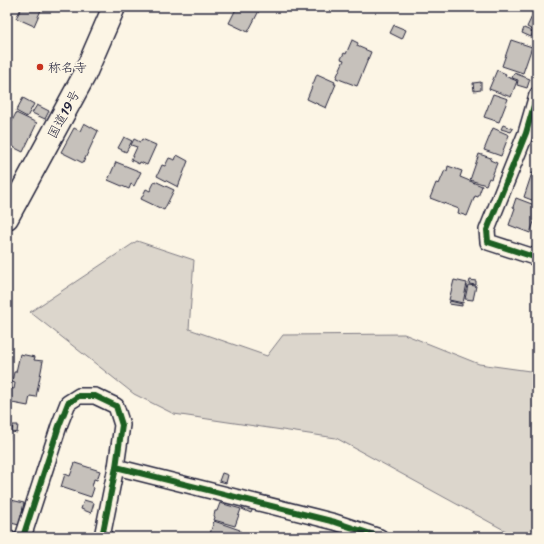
<svg xmlns="http://www.w3.org/2000/svg" width="544" height="544" font-family="Sriracha,'Klee One',sans-serif">
<rect width="100%" height="100%" fill="#fcf5e5"/>
<filter id="ink" filterUnits="userSpaceOnUse"><feTurbulence type="fractalNoise" baseFrequency=".025" numOctaves="2"/><feDisplacementMap in="SourceGraphic" scale="8" xChannelSelector="R" yChannelSelector="G"/><feConvolveMatrix kernelMatrix="1 2 1 2 8 2 1 2 1" color-interpolation-filters="sRGB"/></filter>
<g filter="url(#ink)">
<polygon fill="#dcd6cc" stroke="#7f7c84" points="137,241 194,260 189,329 267,356 283,335 404,334 479,364 537,372 537,537 512,537 506,531 336,438 174,414 134,394 30,312"/>
<g fill="#c6c1bb" stroke="#22223b">
<polygon points="22,7 40,7 39,9 41,10 34,26 16,18"/>
<polygon points="237,7 261,7 248,32 229,23"/>
<polygon points="529,7 537,7 537,32 527,27 535,10"/>
<polygon points="394,25 406,30 402,39 390,33"/>
<polygon points="524,28 533,32 531,37 522,33"/>
<polygon points="352,40 358,43 357,46 371,52 357,86 336,78 344,60 341,59 344,53 346,54"/>
<polygon points="511,40 532,47 523,73 502,66"/>
<polygon points="497,70 506,74 505,76 517,81 511,97 489,89"/>
<polygon points="514,73 530,79 527,88 517,85 518,80 512,78"/>
<polygon points="317,74 335,82 334,84 336,84 326,108 307,99"/>
<polygon points="481,82 481,90 474,91 473,83"/>
<polygon points="493,94 508,99 499,122 484,117"/>
<polygon points="23,98 34,104 27,117 16,111"/>
<polygon points="37,105 49,111 45,119 32,113"/>
<polygon points="16,113 37,123 23,152 7,144 7,131"/>
<polygon points="84,123 98,131 83,163 61,152 74,128 80,131"/>
<polygon points="503,125 513,129 511,132 501,129"/>
<polygon points="493,128 509,135 501,156 484,150"/>
<polygon points="124,137 132,141 126,152 118,148"/>
<polygon points="134,139 140,142 142,139 156,145 147,165 140,162 139,164 131,160 137,147 131,145"/>
<polygon points="479,154 491,158 490,160 497,163 491,179 489,178 486,185 470,180"/>
<polygon points="177,155 188,161 178,187 157,176 162,165 165,166 169,158 175,160"/>
<polygon points="116,162 141,172 134,186 131,184 129,189 108,180"/>
<polygon points="448,166 462,171 460,177 482,186 478,197 475,196 467,216 458,213 459,209 430,198 436,183 439,184 445,170 447,171"/>
<polygon points="537,171 537,202 524,197 532,173 536,174"/>
<polygon points="155,181 174,190 164,210 141,199 146,189 150,191"/>
<polygon points="516,198 537,206 537,214 530,233 509,225 515,208 513,207"/>
<polygon points="454,280 467,283 463,303 449,300"/>
<polygon points="470,280 476,281 476,285 469,284"/>
<polygon points="468,285 476,286 473,300 465,299"/>
<polygon points="450,301 462,304 462,306 449,304"/>
<polygon points="20,354 35,357 34,360 43,361 36,397 30,396 28,406 7,402 9,388 14,389 15,383 12,382 14,372 16,372"/>
<polygon points="7,425 10,425 8,447 7,447"/>
<polygon points="13,425 18,425 17,433 12,432"/>
<polygon points="75,463 100,471 97,480 94,479 92,487 94,488 91,497 61,487 65,474 70,476"/>
<polygon points="222,473 228,475 226,483 219,481"/>
<polygon points="7,499 24,503 19,525 7,522"/>
<polygon points="84,500 94,503 91,513 81,509"/>
<polygon points="220,503 241,509 235,526 214,520 215,517 214,516 215,511 217,511"/>
<polygon points="244,504 253,508 251,513 242,509"/>
<polygon points="214,521 240,530 238,537 209,537"/>
<polygon points="7,530 16,533 14,537 7,537"/>
</g>
<g fill="none" stroke-linecap="round" stroke-linejoin="round">
<defs>
<g id="minor">
<polyline points="537,95 526,133 487,230 488,242 537,258"/>
<polyline points="116,467 335,522 380,537"/>
<polyline points="23,537 59,426 68,403 79,396 95,396 116,406 122,425 116,467 102,537"/>
</g>
<polyline id="trunk" points="7,218 84,76 114,7"/>
</defs>
<use href="#minor" stroke="#22223b" stroke-width="18"/>
<use href="#trunk" stroke="#22223b" stroke-width="25"/>
<use href="#minor" stroke="#fcf5e5" stroke-width="15"/>
<use href="#trunk" stroke="#fcf5e5" stroke-width="22"/>
<defs>
<g id="cycleway">
<polyline points="537,95 526,133 487,230 488,242 537,258"/>
<polyline points="116,467 335,522 380,537"/>
<polyline points="23,537 59,426 68,403 79,396 95,396 116,406 122,425 116,467 102,537"/>
</g>
</defs>
<use href="#cycleway" stroke="#fcf5e5" stroke-width="8"/>
<use href="#cycleway" stroke="#1b5e20" stroke-width="6"/>
</g>
</g>
<circle fill="#c8321e" stroke="#fcf5e5" stroke-width="1.5" cx="40" cy="67" r="4"/>
<g text-anchor="middle" stroke-width="3.5" stroke-linejoin="round" paint-order="stroke">
<g font-size="13" fill="#22223b" stroke="#fcf5e5" text-anchor="start">
<text x="48" y="72">称名寺</text>
</g>
<g font-size="13" fill="#22223b" stroke="#fcf5e5">
<text transform="translate(63 114) rotate(-62)" y="5">国道19号</text>
</g>
</g>
<rect width="544" height="544" fill="none" stroke="#fcf5e5" stroke-width="24"/>
<rect x="12" y="12" width="520" height="520" fill="none" stroke="#22223b" stroke-width="1.5" filter="url(#ink)"/>
</svg>
